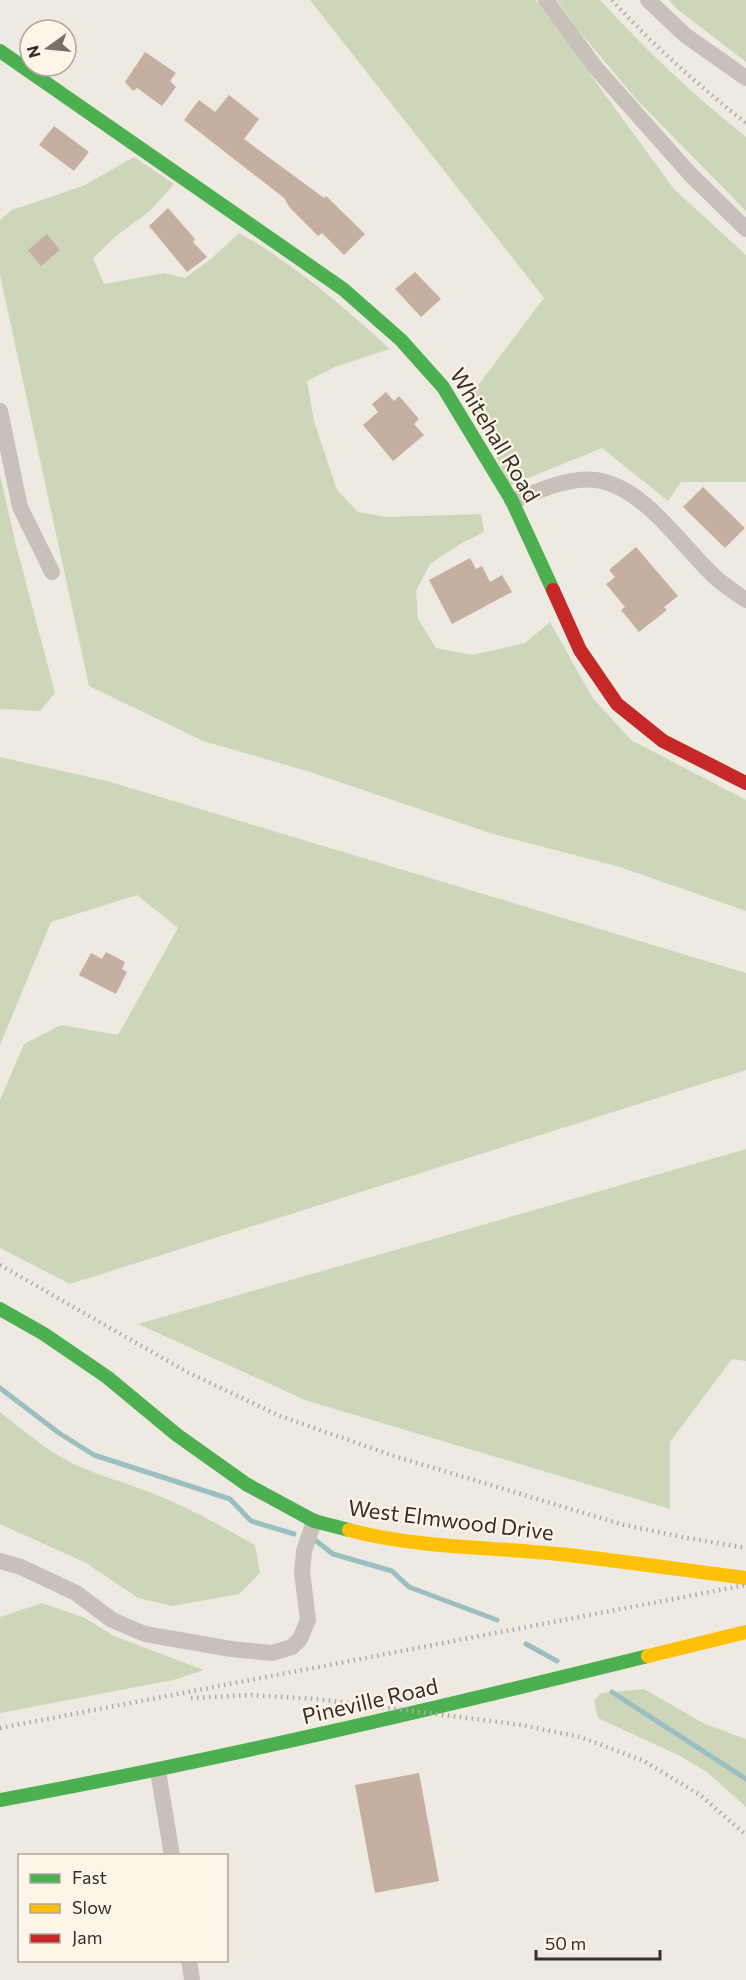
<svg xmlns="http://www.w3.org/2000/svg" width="746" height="1980" font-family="Commissioner,sans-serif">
<rect width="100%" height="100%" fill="#efeae1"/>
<g fill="#cdd6b9">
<polygon points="310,0 536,0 674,189 746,255 746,482 681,482 668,501 602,448 509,486 470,396 544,298"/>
<path d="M557,0H600C646,50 693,95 746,137V211L637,100L579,31Z"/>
<polygon points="669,0 746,0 746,62 677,9"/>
<path d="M134,157L174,184L150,211L116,236L93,258L104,284L164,273L185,278L211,259L239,233C294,264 343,306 390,349L337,366L307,381L314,421L337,490L358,512L387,517L481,514L484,532L460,544L430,564L416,591L418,619L436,648L472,655L525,643L550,622L592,697L631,740L746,800V911L620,867L490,833L307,771L203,741L89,686L0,275V220L12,210L83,186Z"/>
<polygon points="0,475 15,541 55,693 40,711 0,709"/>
<polygon points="0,757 107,781 746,973 746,1070 70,1284 0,1248 0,1100 24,1044 61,1025 118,1035 178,928 137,895 51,922 0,1045"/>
<polygon points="746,1149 746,1361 732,1359 670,1442 670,1509 305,1400 138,1324"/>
<path d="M0,1412C19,1427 38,1443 59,1456C87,1473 122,1481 152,1493C188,1507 221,1526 255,1545L260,1573L239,1594L172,1606L138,1598L86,1563L0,1524Z"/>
<polygon points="42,1603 85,1618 114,1636 204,1670 173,1680 0,1713 0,1617"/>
<polygon points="644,1689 705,1724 746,1739 746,1807 707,1772 680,1756 598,1718 594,1701 601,1693"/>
</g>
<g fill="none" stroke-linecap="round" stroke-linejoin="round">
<g stroke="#9abfc2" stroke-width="5">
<polyline points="0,1388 59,1433 94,1455 230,1499 251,1521 294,1534"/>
<polyline points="315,1540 333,1554 392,1571 409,1587 497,1620"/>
<polyline points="526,1644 557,1661"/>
<polyline points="612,1692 746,1779"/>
</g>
</g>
<g fill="#c4afa1">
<polygon points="145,52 176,73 170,81 176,87 162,106 137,88 133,91 125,82"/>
<polygon points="229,95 259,119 244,139 324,198 326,196 365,234 344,255 322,233 318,236 290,208 284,198 184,120 199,100 215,112"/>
<polygon points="54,126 89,152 74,171 39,145"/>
<polygon points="168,208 195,239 193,242 207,257 187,272 149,226"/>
<polygon points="47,234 60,250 41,266 28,250"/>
<polygon points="415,272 441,299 421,317 395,289"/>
<polygon points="386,392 394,401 399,396 419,419 414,424 424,435 393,461 363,425 378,412 372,404"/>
<polygon points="703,487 745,528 725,548 683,507"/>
<polygon points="636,547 678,596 664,607 667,610 639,632 621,610 625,607 606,584 615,577 609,570"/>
<polygon points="470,558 476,569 482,566 490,582 502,575 512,592 452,624 429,580"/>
<polygon points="106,952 125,962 122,969 127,972 116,994 79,975 91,953 102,959"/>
<polygon points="419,1773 439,1881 375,1893 355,1785"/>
</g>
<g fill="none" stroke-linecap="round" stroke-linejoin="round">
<g stroke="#c8c1b9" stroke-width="16">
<polyline points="546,0 595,67 690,174 746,229"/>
<polyline points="648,0 685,35 746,78"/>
<polyline points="0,411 20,507 52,572"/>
<path d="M512,501C536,492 570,476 596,480C645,487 682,547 716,578C725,586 736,593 746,600"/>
<polyline points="0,1561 21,1567 76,1593 112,1620 145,1634 231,1649 272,1653 292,1647 300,1639 308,1620 302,1572 304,1551 314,1521"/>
<polyline points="158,1771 172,1856"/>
<polyline points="189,1960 192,1980"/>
</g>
<g stroke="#4caf50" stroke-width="14">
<polyline points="0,51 343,289 401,340 443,387 512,501 553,590"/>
<polyline points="0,1309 44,1334 107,1377 177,1435 246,1484 314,1521 349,1530"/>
<path d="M0,1800C218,1760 433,1709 648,1656"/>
</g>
<g stroke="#ffc107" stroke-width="14">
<path d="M349,1530C416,1548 490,1547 559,1554C621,1561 684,1570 746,1578"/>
<polyline points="648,1656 746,1632"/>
</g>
<polyline stroke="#c62828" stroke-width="14" points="553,590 580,650 617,704 663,741 746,783"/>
<g stroke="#afaaa4" stroke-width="4.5" stroke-dasharray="1.5 4.5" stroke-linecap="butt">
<path d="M612,0C653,45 699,86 746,123"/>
<polyline points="0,1265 187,1372 280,1416 394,1456 624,1525 687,1538 746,1548"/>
<polyline points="191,1698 251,1695 317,1699 522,1725 580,1737 644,1761 700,1795 746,1835"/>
<polyline points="0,1728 746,1585"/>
</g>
</g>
<g text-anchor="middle" stroke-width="4.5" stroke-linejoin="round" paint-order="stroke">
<g font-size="22" fill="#392f27" stroke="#fcf5e8">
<text transform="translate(495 435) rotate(59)" y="8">Whitehall Road</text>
<text transform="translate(451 1520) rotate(7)" y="8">West Elmwood Drive</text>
<text transform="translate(370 1701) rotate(-13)" y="8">Pineville Road</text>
</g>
</g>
<rect x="18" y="1854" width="210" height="108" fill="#fcf5e8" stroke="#aea69b" stroke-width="1.5"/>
<rect x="30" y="1874" width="30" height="9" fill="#4caf50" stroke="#aea69b" stroke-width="1.5"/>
<text x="72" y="1884" font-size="18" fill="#392f27">Fast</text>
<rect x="30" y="1904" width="30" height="9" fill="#ffc107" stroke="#aea69b" stroke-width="1.5"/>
<text x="72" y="1914" font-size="18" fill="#392f27">Slow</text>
<rect x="30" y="1934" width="30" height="9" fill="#c62828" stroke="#aea69b" stroke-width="1.5"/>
<text x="72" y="1944" font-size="18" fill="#392f27">Jam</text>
<g transform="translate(48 48) rotate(255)"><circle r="28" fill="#fcf5e8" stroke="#aea69b" stroke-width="1.5"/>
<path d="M0-4.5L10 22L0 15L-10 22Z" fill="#797068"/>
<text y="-9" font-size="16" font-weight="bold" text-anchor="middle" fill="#392f27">N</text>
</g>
<path d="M536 1950v9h124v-9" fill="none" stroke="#392f27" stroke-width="3"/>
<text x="545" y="1950" font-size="18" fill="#392f27" stroke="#fcf5e8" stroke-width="4.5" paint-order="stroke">50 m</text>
</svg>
